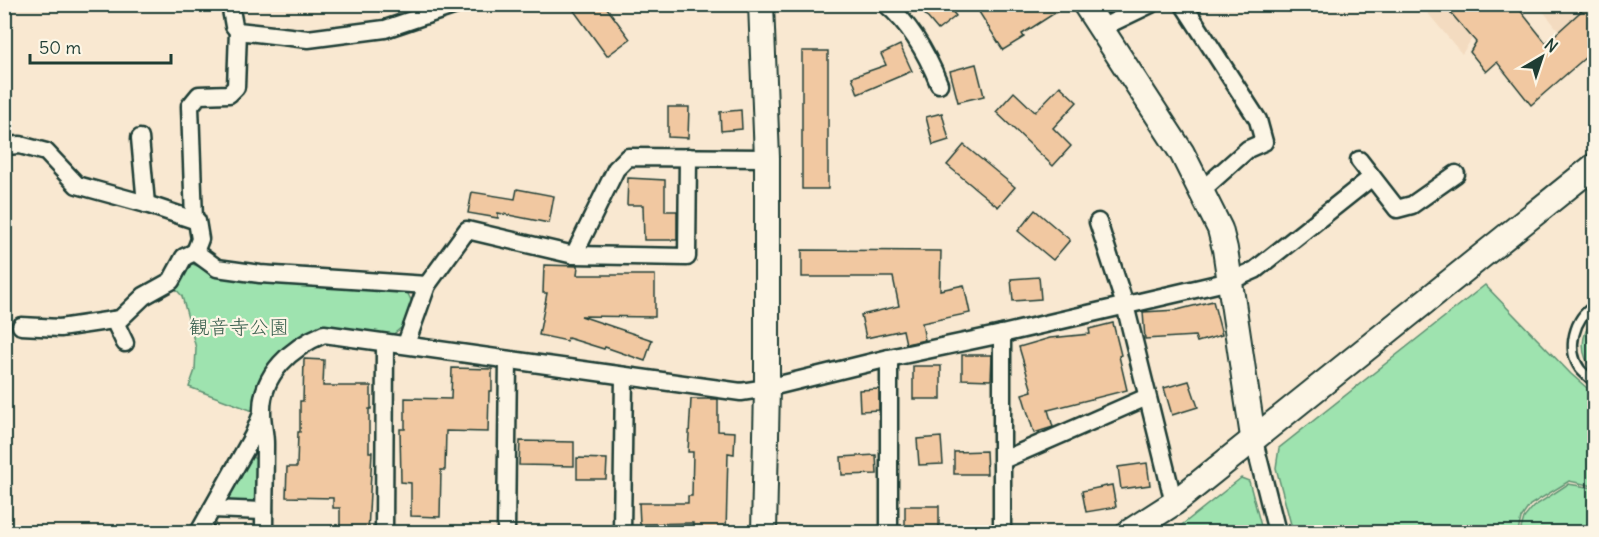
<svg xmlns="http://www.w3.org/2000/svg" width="1599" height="537" font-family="Delius,'Klee One',sans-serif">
<rect width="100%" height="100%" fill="#f9e8d1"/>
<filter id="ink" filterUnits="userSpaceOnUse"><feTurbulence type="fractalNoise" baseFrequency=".0167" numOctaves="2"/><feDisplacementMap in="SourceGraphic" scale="12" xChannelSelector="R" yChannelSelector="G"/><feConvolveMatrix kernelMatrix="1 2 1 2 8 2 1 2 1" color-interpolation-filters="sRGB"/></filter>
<g filter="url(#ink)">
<g fill="#f3dbc0">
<polygon points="1421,5 1514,5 1478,29 1462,54"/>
<polygon points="1538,5 1594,5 1594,74"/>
</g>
<g fill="#9ee3af" stroke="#5e9072" stroke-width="1.5">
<polygon points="187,262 219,274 406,290 412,302 402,327 390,337 325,326 307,333 277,356 269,366 257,395 253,411 189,387 195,370 196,348 182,296 173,286"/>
<polygon points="1485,285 1571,374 1594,394 1594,486 1569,481 1530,505 1521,518 1518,532 1293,532 1276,468 1279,448"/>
<path d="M1594,318V371C1579,355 1580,335 1594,318Z"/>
<polygon points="251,456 257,460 258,497 251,504 223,503"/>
<polygon points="1241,478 1249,481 1261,526 1257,532 1173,532"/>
<polygon points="1568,484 1594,488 1594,532 1520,532 1524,518 1533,507"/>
</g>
<g fill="#f1c8a1" stroke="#1f3d34" stroke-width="1.5">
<polygon points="569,4 604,4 630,39 607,56"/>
<polygon points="916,4 946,4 956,16 938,30"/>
<polygon points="991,4 1069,4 1022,34 1024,37 1003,50 979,12"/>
<polygon points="1443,4 1515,4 1546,43 1589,4 1594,4 1594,50 1531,105 1497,62 1486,72 1470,52 1476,42"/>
<polygon points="900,45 912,71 858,94 852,77 886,65 881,54"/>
<rect x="802" y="51" width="26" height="138"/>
<polygon points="976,64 984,96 958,102 950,71"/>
<polygon points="1060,86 1077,102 1053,128 1071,146 1053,166 996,112 1014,92 1035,112"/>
<polygon points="668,107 689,107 688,138 668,137"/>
<polygon points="741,110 742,129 721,131 720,112"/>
<polygon points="942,113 949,140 933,145 926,117"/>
<polygon points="964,145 1015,187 998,207 947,165"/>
<polygon points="628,178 665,180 665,211 677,211 677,240 644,240 643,205 627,205"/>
<polygon points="517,189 554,196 549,223 498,213 498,218 468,213 472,192 515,199"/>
<polygon points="1035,210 1070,240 1053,260 1018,231"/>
<polygon points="802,250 941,251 940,290 964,285 970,313 922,323 925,340 906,344 903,330 866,338 861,315 899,306 893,277 802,277"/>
<polygon points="544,265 578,266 577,275 655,275 655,317 581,316 652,340 645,361 605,347 604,349 568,338 567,341 539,335 547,293 543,293"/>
<polygon points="1039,277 1041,299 1013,301 1011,279"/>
<polygon points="1213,301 1222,335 1197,342 1195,336 1145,339 1143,312 1177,310"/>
<polygon points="1113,323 1121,355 1119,356 1127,390 1048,410 1053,427 1034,433 1022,394 1032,391 1019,347 1050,338 1090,334 1089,329"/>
<polygon points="962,355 992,355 991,380 962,379"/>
<polygon points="304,359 324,360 323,386 371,386 371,409 369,409 369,452 372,452 368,532 340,532 340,508 333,508 333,498 286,497 287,467 297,467 298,432 300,432 300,401 303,401"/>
<rect x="913" y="366" width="28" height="33"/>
<polygon points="452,368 492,369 492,391 489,391 488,432 446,431 445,470 441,470 440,517 411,516 411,483 401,482 400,429 405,429 405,398 451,399"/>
<polygon points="1189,381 1198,407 1172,415 1164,388"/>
<polygon points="879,389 879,410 860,411 859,390"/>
<polygon points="691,399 718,399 718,431 735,432 734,454 728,453 726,532 693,532 693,523 640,524 639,503 688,503 688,496 692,496 693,452 688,452"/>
<polygon points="941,437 943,464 919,465 917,439"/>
<polygon points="520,441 574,442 574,466 519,465"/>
<polygon points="986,451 987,474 954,474 954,452"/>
<polygon points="876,455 877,474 842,475 841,457"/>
<polygon points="577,458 607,459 606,479 577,479"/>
<polygon points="1147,463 1150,485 1121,489 1118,467"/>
<polygon points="1112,485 1116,507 1086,512 1082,491"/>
<rect x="905" y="506" width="34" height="23"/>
</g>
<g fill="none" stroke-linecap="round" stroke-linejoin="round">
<defs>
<path id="lane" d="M1594,306C1574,318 1566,349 1580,369C1584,374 1590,378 1594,382"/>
<g id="street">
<polyline points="230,4 234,26 238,31 308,39 385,29 459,4"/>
<path d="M886,4C911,25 927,54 939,84"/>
<polyline points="1183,4 1258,120 1264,142 1248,149 1202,190"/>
<polyline points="1090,11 1104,4"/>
<polyline points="1101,28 1151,4"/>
<polyline points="140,138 146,204"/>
<polyline points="4,146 20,145 46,152 77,185 146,204 197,221 200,239 195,252 217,268 260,274 427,285"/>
<polyline points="1359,160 1397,209 1412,205 1456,174"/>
<polyline points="194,220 190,106 199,95 229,94 236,87 238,31"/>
<polyline points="1098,222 1125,305 1174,503"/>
<polyline points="574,255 616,169 628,157 767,158"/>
<polyline points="114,320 125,343"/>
<polyline points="21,326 60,328 120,319 144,296 171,281 184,257 195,252"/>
<polyline points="406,344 427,285 467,230 574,255 687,257 688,157"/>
<polyline points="889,358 889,532"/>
<polyline points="1253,437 1277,532"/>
<polyline points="1003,460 1147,397"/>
<polyline points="212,509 264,511"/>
<polyline points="199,532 253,436 261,416"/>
<path d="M264,532C264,503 265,474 265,444C265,433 262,423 262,412C261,374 292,347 324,334L741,392L767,388L889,358L1002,334L1230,281L1255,270L1372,177"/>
<polyline points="384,532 385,343"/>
<polyline points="506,532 508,360"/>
<polyline points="622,532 624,376"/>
<polyline points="1002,532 1002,334"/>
</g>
<g id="secondary">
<polyline points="761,4 767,158 767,388 764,532"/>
<polyline points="1085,4 1182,153 1220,229 1225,249 1253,437"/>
<polyline points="1129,532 1174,503 1594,166"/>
</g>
</defs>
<use href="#lane" stroke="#1f3d34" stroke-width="13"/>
<use href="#street" stroke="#1f3d34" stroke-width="21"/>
<use href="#secondary" stroke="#1f3d34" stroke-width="28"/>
<use href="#lane" stroke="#fcf5e5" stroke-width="8"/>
<use href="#street" stroke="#fcf5e5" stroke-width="16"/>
<use href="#secondary" stroke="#fcf5e5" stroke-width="24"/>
</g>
</g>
<g text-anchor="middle" stroke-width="4.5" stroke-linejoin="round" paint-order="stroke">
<g font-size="20" fill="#385e4d" stroke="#fcf5e5">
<text x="239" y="334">観音寺公園</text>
</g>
</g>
<rect width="1599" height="537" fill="none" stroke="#fcf5e5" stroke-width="24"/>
<rect x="12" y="12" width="1575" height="513" fill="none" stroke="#1f3d34" stroke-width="2" filter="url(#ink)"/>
<g transform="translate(1542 57) rotate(39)" stroke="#fcf5e5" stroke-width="4.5" paint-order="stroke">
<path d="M0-4.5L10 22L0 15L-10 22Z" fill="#1f3d34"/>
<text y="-9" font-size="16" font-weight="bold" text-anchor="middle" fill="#1f3d34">N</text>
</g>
<path d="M30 54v9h141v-9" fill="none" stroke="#1f3d34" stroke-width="3"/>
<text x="39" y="54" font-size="18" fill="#1f3d34" stroke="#fcf5e5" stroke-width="4.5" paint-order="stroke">50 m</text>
</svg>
